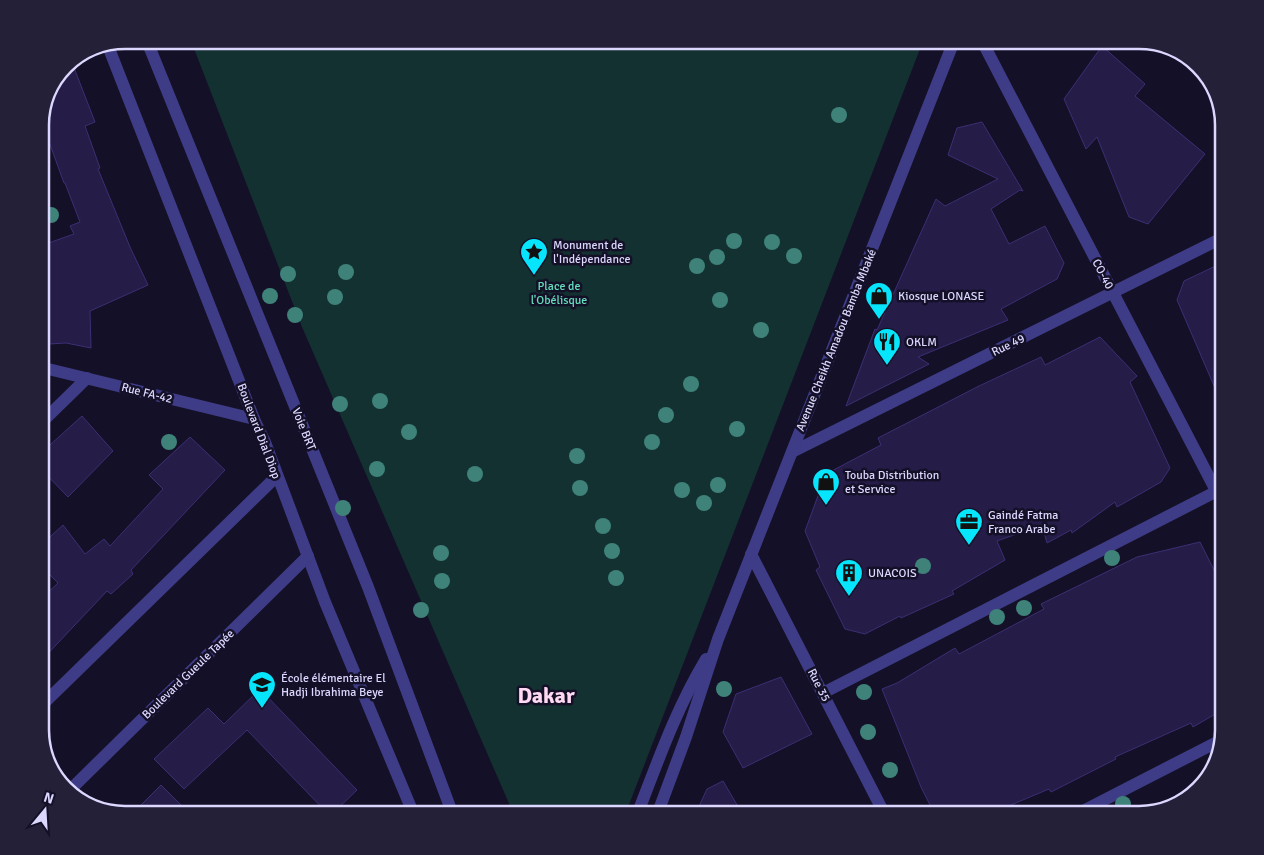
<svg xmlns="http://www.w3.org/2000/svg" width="1264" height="855" font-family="Signika,sans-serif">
<rect width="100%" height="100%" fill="#141027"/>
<polygon fill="#133130" points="923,41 625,815 514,815 302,327 193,46"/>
<g fill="#251c48" stroke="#3c2f74">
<polygon points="1102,46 1145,84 1135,96 1205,154 1148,224 1129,217 1097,137 1086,149 1064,99"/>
<polygon points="71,60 95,122 85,126 100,168 98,169 130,247 148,285 90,311 91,348 66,343 49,344 40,341 40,246 74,234 70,226 80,222 65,183 64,183 48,139 40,142 40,119 65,65"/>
<polygon points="982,122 1023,191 1020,190 991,209 1009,244 1045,226 1064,263 1057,279 1001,309 1008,320 918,357 929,364 846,406 875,329 877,330 936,199 945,206 998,179 948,155 957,128"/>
<polygon points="1224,262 1224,409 1177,300 1184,281"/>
<polygon points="1100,337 1137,376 1130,382 1170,468 1161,482 1117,507 1115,502 1072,533 1071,530 1047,543 1042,525 997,541 1005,560 952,591 954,594 901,618 900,616 865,634 845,629 816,570 820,567 805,531 826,474 881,445 878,438 979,386 1041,357 1045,365"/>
<polygon points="82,416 113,451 68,497 40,468 40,454"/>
<polygon points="190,437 225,470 131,570 133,574 111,594 107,591 40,662 40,600 58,583 40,565 40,546 63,525 85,554 104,539 110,546 163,489 149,475"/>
<polygon points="1200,542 1224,590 1224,709 1193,727 1191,723 1115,757 1116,759 1051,792 1049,789 999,810 1001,815 935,815 921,787 882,689 897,683 955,648 959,654 1044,609 1041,604 1137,557"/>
<polygon points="781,677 812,734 743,768 723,732 736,694"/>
<polygon points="260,689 357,790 331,815 329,815 247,730 184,789 154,759 208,708 224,724"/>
<polygon points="723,781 743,815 695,815 707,789"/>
<polygon points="161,785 191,815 131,815"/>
</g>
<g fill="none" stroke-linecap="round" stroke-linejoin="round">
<g stroke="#3e3c86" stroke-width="12">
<polyline points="982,41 1224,506"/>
<polyline points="108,46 254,419 265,442 325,602 414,815"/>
<polyline points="149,46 368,587 453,815"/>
<polyline points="40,367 254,419"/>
<polyline points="40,424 87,378"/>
<polyline points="792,452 1224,237"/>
<polyline points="751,554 885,815"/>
<polyline points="823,693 1223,488"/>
<polyline points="40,707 277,476"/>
<polyline points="69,791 308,556"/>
<path d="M637,815C658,761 676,709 706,659"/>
<polyline points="657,815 686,737 718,639 954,41"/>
<polyline points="1075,815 1221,740"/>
</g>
</g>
<g fill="#3f827a">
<circle cx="839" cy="115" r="8"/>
<circle cx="51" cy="215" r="8"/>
<circle cx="734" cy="241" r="8"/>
<circle cx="772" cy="242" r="8"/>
<circle cx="794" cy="256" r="8"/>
<circle cx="717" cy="257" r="8"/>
<circle cx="697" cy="266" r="8"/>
<circle cx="346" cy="272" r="8"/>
<circle cx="288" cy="274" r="8"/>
<circle cx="270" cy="296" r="8"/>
<circle cx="335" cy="297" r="8"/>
<circle cx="720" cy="300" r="8"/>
<circle cx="295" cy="315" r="8"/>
<circle cx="761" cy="330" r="8"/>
<circle cx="691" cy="384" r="8"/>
<circle cx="380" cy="401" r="8"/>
<circle cx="340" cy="404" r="8"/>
<circle cx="666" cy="415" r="8"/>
<circle cx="737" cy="429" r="8"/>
<circle cx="409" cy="432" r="8"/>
<circle cx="169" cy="442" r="8"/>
<circle cx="652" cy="442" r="8"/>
<circle cx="577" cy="456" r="8"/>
<circle cx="377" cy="469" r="8"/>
<circle cx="475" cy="474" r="8"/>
<circle cx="718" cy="485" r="8"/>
<circle cx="580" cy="488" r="8"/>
<circle cx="682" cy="490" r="8"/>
<circle cx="704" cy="503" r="8"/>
<circle cx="343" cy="508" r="8"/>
<circle cx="603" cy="526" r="8"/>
<circle cx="612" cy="551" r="8"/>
<circle cx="441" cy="553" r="8"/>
<circle cx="1112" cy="558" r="8"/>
<circle cx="923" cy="566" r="8"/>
<circle cx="616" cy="578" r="8"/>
<circle cx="442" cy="581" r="8"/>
<circle cx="1024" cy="608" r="8"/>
<circle cx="421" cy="610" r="8"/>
<circle cx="997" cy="617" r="8"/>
<circle cx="724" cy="689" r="8"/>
<circle cx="864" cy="692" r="8"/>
<circle cx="868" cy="732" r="8"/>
<circle cx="890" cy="770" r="8"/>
<circle cx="1123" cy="804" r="8"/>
</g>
<defs>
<symbol id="sight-pin" viewBox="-11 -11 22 30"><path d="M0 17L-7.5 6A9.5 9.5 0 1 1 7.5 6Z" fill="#06e5fb" stroke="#141027"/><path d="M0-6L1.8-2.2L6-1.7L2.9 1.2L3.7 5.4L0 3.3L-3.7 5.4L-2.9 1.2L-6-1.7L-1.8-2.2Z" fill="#111"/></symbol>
<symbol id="shop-pin" viewBox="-11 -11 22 30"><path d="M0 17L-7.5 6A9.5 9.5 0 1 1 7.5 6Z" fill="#06e5fb" stroke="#141027"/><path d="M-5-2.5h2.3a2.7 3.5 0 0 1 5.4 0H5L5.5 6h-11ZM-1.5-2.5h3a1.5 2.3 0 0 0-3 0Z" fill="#111"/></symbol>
<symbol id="restaurant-pin" viewBox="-11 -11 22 30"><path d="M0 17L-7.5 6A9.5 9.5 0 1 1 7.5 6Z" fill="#06e5fb" stroke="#141027"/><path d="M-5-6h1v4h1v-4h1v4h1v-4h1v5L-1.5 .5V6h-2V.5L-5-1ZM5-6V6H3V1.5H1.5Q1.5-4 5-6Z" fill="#111"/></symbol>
<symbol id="office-pin" viewBox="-11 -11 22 30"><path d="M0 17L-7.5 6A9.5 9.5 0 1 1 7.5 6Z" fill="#06e5fb" stroke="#141027"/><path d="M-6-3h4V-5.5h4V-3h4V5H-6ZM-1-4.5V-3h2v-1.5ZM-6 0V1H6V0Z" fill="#111"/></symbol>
<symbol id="building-pin" viewBox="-11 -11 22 30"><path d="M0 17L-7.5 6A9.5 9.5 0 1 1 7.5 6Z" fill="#06e5fb" stroke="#141027"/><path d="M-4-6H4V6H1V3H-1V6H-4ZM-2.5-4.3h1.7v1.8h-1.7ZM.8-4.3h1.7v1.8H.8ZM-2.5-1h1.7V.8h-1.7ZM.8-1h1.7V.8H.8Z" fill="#111"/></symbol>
<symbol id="school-pin" viewBox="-11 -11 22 30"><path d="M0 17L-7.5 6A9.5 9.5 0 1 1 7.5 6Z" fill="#06e5fb" stroke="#141027"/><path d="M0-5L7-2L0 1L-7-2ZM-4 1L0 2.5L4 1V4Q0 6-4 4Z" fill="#111"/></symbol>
</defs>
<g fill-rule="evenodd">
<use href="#sight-pin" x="518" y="236" width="32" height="43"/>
<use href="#shop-pin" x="863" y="280" width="32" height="43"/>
<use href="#restaurant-pin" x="871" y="326" width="32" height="43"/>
<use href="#shop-pin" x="810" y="466" width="32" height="43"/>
<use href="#office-pin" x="953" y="506" width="32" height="43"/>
<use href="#building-pin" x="833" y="557" width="32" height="43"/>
<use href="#school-pin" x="246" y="669" width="32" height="43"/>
</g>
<g text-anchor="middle" stroke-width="5" stroke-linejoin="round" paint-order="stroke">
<g font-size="12" fill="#dbd7fe" stroke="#141027" text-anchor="start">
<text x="553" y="249">Monument de<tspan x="553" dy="14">l'Indépendance</tspan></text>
<text x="898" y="300">Kiosque LONASE</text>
<text x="906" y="346">OKLM</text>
<text x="845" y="479">Touba Distribution<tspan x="845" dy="14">et Service</tspan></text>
<text x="988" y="519">Gaindé Fatma<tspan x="988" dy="14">Franco Arabe</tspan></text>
<text x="868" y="577">UNACOIS</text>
<text x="281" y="682">École élémentaire El<tspan x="281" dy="14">Hadji Ibrahima Beye</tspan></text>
</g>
<g font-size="12" fill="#dbd7fe" stroke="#141027">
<text transform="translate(1103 274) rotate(62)" y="4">CO-40</text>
<text transform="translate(836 340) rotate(-68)" y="4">Avenue Cheikh Amadou Bamba Mbaké</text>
<text transform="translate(1008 345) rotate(-26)" y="4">Rue 49</text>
<text transform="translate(147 393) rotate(14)" y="4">Rue FA-42</text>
<text transform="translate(304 429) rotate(68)" y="4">Voie BRT</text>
<text transform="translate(259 431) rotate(69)" y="4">Boulevard Dial Diop</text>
<text transform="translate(188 674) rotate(-44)" y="4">Boulevard Gueule Tapée</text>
<text transform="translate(819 685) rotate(63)" y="4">Rue 35</text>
</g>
<g font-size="12" fill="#63dfbe" stroke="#141027">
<text x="559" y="290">Place de<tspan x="559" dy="14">l'Obélisque</tspan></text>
</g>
<g font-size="22" font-weight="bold" fill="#fed9f1" stroke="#141027">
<text x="546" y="703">Dakar</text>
</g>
</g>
<path d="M0 0H1264V855H0ZM125 49H1139A76 76 0 0 1 1215 125V730A76 76 0 0 1 1139 806H125A76 76 0 0 1 49 730V125A76 76 0 0 1 125 49Z" fill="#242038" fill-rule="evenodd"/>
<path fill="none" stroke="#dbd7fe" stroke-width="2.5" d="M125 49H1139A76 76 0 0 1 1215 125V730A76 76 0 0 1 1139 806H125A76 76 0 0 1 49 730V125A76 76 0 0 1 125 49Z"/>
<g transform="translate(45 810) rotate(18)" stroke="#141027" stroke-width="4" paint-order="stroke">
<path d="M0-4L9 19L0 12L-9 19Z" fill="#dbd7fe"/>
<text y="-8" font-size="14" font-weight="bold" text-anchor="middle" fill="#dbd7fe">N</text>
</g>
</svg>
